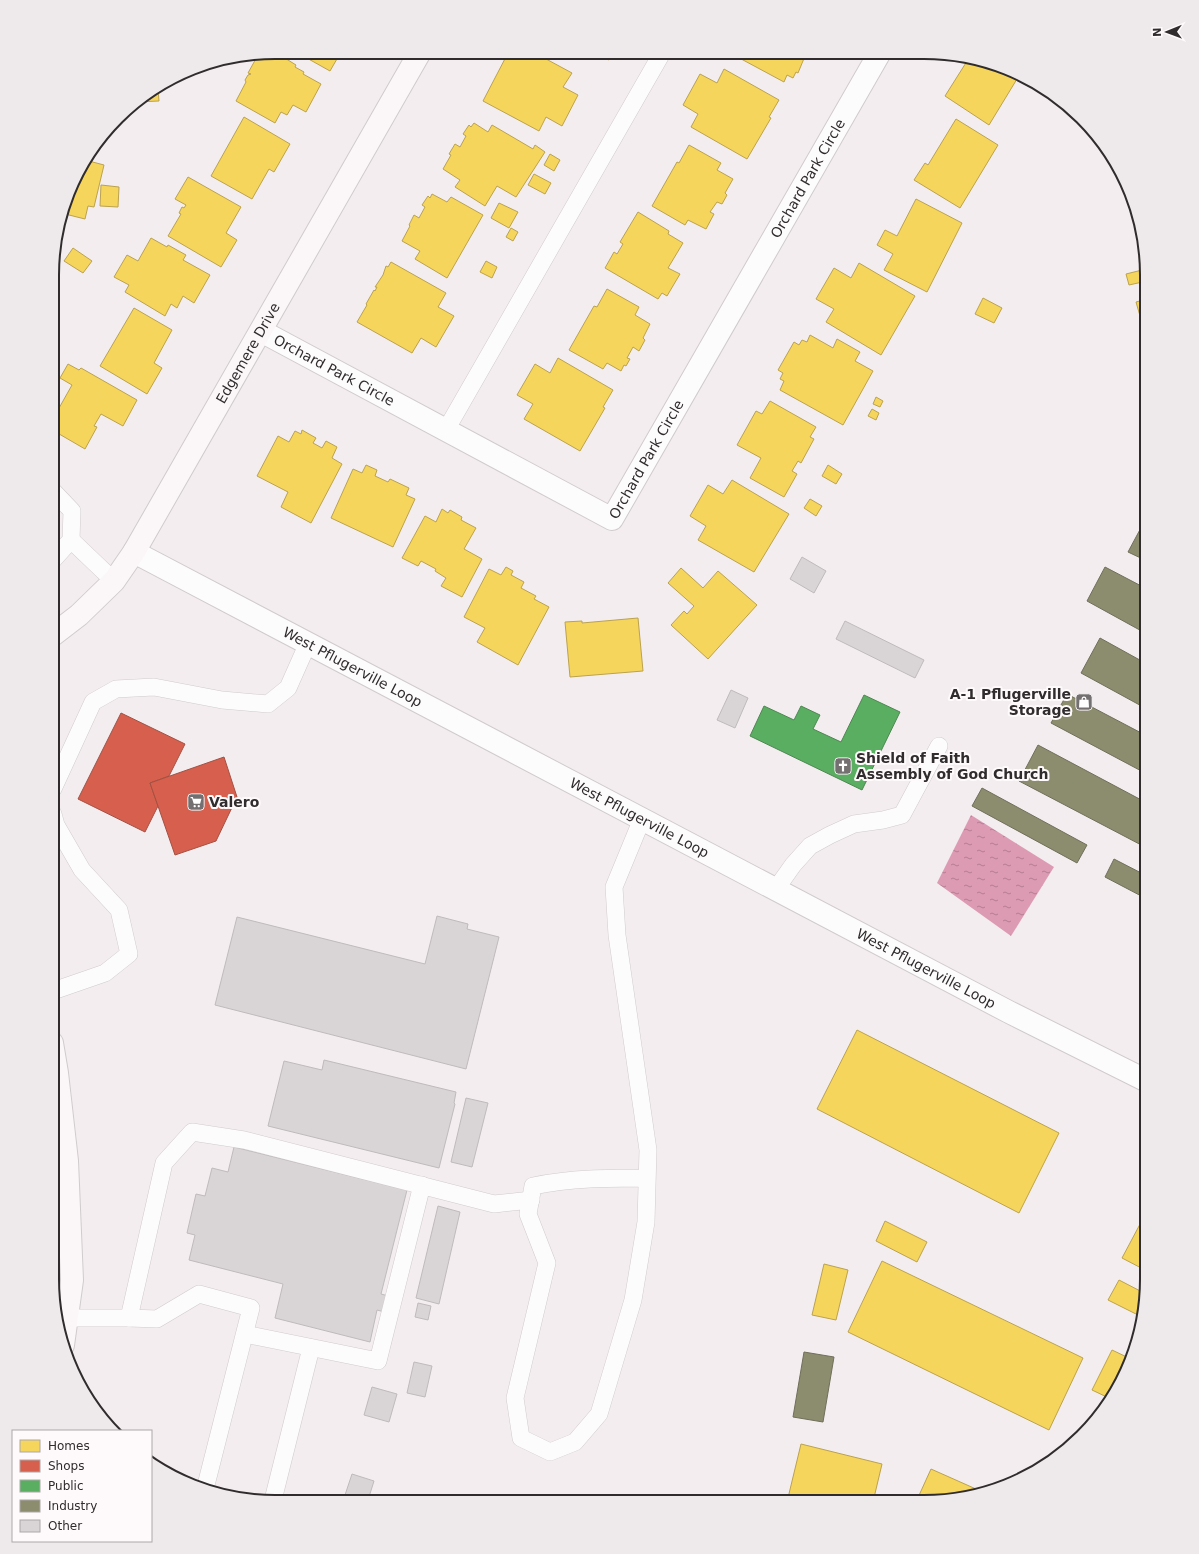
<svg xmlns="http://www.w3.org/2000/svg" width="1199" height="1554" font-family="'DejaVu Sans',sans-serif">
<defs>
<pattern id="water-ripples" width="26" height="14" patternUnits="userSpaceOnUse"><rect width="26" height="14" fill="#dd9ab3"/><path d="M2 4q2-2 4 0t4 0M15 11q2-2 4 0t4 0" fill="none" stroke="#b47e92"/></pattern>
</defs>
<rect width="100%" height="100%" fill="#f3edef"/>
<polygon fill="url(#water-ripples)" points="971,815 1054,867 1011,936 937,883"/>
<g fill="#f6d55c" stroke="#bba24e">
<polygon points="296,52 341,52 330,71"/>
<polygon points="269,53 278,58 280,55 296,65 295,67 304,72 303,74 321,84 306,112 293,105 287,115 281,112 275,123 236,101 246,82 245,80 248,75 251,74 248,73 258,55"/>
<polygon points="508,53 535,53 572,73 563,87 578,95 562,126 546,117 539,131 483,101"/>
<polygon points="576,53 587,53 585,58"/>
<polygon points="597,53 614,53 609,60"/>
<polygon points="730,53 800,54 805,56 798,73 796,72 793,78 787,75 784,82"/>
<polygon points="969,58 1009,69 1017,74 1015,77 1017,79 989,125 945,96"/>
<polygon points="724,69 779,100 769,117 771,118 747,159 691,127 698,114 683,105 700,74 717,83"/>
<polygon points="158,90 159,101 137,102"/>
<polygon points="244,117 290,144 274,172 269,169 252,199 211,176"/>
<polygon points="956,119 998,145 960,208 914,180 925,163 928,165"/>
<polygon points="474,123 488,132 492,125 533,149 535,145 545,152 516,197 497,186 485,206 455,187 460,180 443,169 451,155 449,154 455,144 460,147 466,136 463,134 469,125 471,127"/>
<polygon points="689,145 721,163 717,170 733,179 725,193 727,195 722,204 717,202 710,212 714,214 706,229 688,220 685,225 652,206 677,162 679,163"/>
<polygon points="550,154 560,160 554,171 544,165"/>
<polygon points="85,160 104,165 94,207 88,206 85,219 65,214 82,164"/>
<polygon points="534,174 551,183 545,194 528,185"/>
<polygon points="188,177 241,207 226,233 237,240 221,267 168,236 181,214 179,213 182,207 184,208 186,205 175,199"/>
<polygon points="101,185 119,187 118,207 100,206"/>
<polygon points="432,194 447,202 451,197 483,215 447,278 415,259 420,251 402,241 410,226 409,225 414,215 419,218 425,207 422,205 428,196 430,198"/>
<polygon points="916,199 962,223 927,292 884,270 893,254 877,245 885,230 897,236"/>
<polygon points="499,203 518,212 509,228 491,218"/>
<polygon points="638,212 669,231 668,234 683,243 668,268 680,274 667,296 662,293 658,299 605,268 614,252 617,254 623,244 620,242"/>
<polygon points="511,228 518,232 513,241 506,237"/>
<polygon points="151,238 167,247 168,245 186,255 183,260 210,275 194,303 183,296 177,308 171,304 165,316 125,292 129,285 114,277 127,255 138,261"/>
<polygon points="73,248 92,261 83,273 64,261"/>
<polygon points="486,261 497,267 492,278 480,272"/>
<polygon points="391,262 446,293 438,307 454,316 436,347 421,338 412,353 357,322 367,305 366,304 374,290 375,291 377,287 375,287 383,275 386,266 388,267"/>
<polygon points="859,263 915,296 881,355 826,322 834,309 816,299 834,268 851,278"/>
<polygon points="1146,269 1147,281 1129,285 1126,274"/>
<polygon points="607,289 639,307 635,315 650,324 643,338 645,340 639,351 633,347 627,358 630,359 626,366 624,365 621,371 607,363 603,369 569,350 594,306 597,307"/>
<polygon points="983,298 1002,308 994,323 975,314"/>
<polygon points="1147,299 1147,314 1140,316 1136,302"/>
<polygon points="134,308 172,330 154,363 162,368 147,394 100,366"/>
<polygon points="810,335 833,348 837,339 860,352 855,361 873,371 843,425 780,390 784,381 780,379 783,373 778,370 794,342 799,345 802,340 807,342"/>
<polygon points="558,358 613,390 603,407 605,408 580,451 524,419 533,404 517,395 535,364 550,373"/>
<polygon points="68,364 79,370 81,368 137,400 123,426 101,414 94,426 97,427 85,449 54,431 54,417 72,385 60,378"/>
<polygon points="876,397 883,401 880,407 873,404"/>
<polygon points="770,401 816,427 810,437 814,439 801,463 798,461 792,471 797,474 784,497 750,478 761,458 737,445 756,411 762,414"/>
<polygon points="872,409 879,413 876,420 868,416"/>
<polygon points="302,430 316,438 313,443 322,448 326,441 337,447 332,458 342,464 311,523 281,507 288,492 257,476 278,436 289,442 295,431 301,434"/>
<polygon points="366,465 377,470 375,476 388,482 390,479 409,488 406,495 415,499 393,547 331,518 353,469 362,473"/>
<polygon points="828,465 842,474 836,484 822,476"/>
<polygon points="732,480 789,514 754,572 698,540 706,526 690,516 708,485 723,494"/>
<polygon points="810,499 822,506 816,516 804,508"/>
<polygon points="442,509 448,513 450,510 462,517 461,520 476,528 464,549 482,559 462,597 441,586 446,578 435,571 436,569 421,561 418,566 402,558 425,516 436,522"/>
<polygon points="506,567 513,571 511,575 524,582 521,588 536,596 534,599 549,607 518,665 477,642 485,628 464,617 489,569 501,575"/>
<polygon points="681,568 703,588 718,571 757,605 708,659 671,625 684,611 687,614 694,606 668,583"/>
<polygon points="638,618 643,671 570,677 565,622 582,621 582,623"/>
<polygon points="857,1030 1059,1133 1019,1213 817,1109"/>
<polygon points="1147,1211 1147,1271 1122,1258"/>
<polygon points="885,1221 927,1242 917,1262 876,1241"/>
<polygon points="882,1261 1083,1358 1049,1430 848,1332"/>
<polygon points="824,1264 848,1270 836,1320 812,1315"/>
<polygon points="1119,1280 1146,1294 1142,1317 1108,1300"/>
<polygon points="1112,1350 1131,1359 1111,1399 1092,1390"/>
<polygon points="801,1444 882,1464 873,1502 787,1502"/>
<polygon points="931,1469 985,1493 916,1502"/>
</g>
<g fill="#d6604d" stroke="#a45043">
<polygon points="121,713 185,744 169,776 150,783 158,806 145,832 78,799"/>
<polygon points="224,757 237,797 216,841 175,855 150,783"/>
</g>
<polygon fill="#5aae61" stroke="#4d8751" points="864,695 900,712 862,790 750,736 764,706 794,720 801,706 820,715 813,729 841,742"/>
<g fill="#8c8c6e" stroke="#706f5a">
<polygon points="1143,524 1147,526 1147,561 1128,552"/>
<polygon points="1105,567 1147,589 1147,634 1087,601"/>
<polygon points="1100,638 1147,664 1147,709 1081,673"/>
<polygon points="1067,694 1147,736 1147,774 1051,723"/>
<polygon points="1038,745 1147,803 1147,848 1019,781"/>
<polygon points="982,788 1087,845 1077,863 972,806"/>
<polygon points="1114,859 1147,876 1147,899 1105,877"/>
<polygon points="804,1352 834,1357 823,1422 793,1417"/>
</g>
<g fill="#d9d4d6" stroke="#bfbabc">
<polygon points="53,504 60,508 53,521"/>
<polygon points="802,557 826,571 814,593 790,579"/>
<polygon points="845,621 924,660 915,678 836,639"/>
<polygon points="731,690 748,698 735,728 717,720"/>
<polygon points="437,916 468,924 467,929 499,937 466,1069 215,1005 237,917 425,964"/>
<polygon points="324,1060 456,1092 454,1103 455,1104 439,1168 268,1126 284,1061 322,1070"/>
<polygon points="466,1098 488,1103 472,1167 451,1162"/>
<polygon points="234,1147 407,1190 381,1294 392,1297 388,1313 377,1310 370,1342 275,1318 283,1284 189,1260 195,1235 187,1233 196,1194 205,1196 212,1168 228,1172"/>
<polygon points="438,1206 460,1212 439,1304 416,1298"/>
<polygon points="418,1303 431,1306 428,1320 415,1317"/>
<polygon points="414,1362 432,1366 425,1397 407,1393"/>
<polygon points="372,1387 397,1394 389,1422 364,1415"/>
<polygon points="352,1474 374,1481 368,1500 362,1500 345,1495"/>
</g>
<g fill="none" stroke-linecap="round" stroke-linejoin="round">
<defs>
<g id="lane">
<polyline points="446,430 662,53"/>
<polyline points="71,540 114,581"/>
<polyline points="53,560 71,540 72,511 53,491"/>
<polyline points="53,789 93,702 116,689 154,687 222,700 268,704 288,688 308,643"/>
<path d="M642,819L614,887L617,935L648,1150L646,1222L633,1300L599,1414L575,1442L550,1452L521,1438L515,1398L547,1263L528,1214L533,1186C571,1178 609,1178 647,1178"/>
<polyline points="776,889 793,865 810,846 830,835 854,824 883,820 902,815 939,746"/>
<polyline points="53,991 105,973 129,954 119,910 82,870 56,825 53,814"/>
<polyline points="67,1318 129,1318 164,1163 192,1132 244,1140 494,1204 531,1200"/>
<polyline points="129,1318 157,1319 199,1294 251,1308 205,1489"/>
<polyline points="245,1334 378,1361 422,1185"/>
<polyline points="273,1500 311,1348"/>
</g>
<g id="street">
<path id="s1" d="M261,331L612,519L879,54"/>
<path id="s2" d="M134,552L1009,1012L1147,1081"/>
</g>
<g id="secondary">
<path id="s3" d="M53,635L79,615L114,581L134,552L420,52"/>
<polyline points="52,1043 57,1073 67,1161 72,1280 63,1345"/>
</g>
</defs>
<use href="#lane" stroke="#d0cbcd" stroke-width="18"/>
<use href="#street" stroke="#d0cbcd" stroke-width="24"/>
<use href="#secondary" stroke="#d0cbcd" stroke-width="24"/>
<use href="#lane" stroke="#fdfcfd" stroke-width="17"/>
<use href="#street" stroke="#fdfcfd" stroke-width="22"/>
<use href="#secondary" stroke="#fbf7f8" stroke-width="22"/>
</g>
<defs>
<symbol id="shop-square" viewBox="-11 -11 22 22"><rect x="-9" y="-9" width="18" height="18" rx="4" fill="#747071" stroke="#fefafb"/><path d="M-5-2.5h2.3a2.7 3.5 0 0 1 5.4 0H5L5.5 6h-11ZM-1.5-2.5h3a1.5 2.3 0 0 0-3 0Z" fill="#fff"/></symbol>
<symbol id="church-square" viewBox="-11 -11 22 22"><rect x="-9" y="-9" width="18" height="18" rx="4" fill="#747071" stroke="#fefafb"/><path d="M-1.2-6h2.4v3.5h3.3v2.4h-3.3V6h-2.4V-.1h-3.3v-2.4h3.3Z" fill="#fff"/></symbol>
<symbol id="supermarket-square" viewBox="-11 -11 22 22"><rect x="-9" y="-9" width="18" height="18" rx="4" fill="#747071" stroke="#fefafb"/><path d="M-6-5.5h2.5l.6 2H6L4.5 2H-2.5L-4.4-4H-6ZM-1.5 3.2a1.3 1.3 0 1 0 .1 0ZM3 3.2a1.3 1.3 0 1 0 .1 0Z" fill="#fff"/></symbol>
</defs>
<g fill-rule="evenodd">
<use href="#shop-square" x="1074" y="692" width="20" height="20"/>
<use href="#church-square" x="833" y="756" width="20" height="20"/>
<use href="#supermarket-square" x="186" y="792" width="20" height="20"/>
</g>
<g text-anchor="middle" stroke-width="4" stroke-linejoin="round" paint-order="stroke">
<g font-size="14" fill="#302c2d" stroke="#fefafb">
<text dy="5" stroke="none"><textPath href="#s1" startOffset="791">Orchard Park Circle</textPath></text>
<text dy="5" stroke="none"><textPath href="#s3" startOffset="346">Edgemere Drive</textPath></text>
<text dy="5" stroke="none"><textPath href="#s1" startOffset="83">Orchard Park Circle</textPath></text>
<text dy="5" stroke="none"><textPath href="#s1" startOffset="467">Orchard Park Circle</textPath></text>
<text dy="5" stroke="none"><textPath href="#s2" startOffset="247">West Pflugerville Loop</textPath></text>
<text dy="5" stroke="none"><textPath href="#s2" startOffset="571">West Pflugerville Loop</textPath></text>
<text dy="5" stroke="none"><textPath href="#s2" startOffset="895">West Pflugerville Loop</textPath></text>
</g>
<g font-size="14" font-weight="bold" fill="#302c2d" stroke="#fefafb" text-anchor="start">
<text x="1071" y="699" text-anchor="end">A-1 Pflugerville<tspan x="1071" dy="16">Storage</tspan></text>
<text x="856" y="763">Shield of Faith<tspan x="856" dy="16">Assembly of God Church</tspan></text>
<text x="209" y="807">Valero</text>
</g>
</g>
<path d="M0 0H1199V1554H0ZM275 59H924A216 216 0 0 1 1140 275V1279A216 216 0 0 1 924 1495H275A216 216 0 0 1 59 1279V275A216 216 0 0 1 275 59Z" fill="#eeeaeb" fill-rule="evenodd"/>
<path fill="none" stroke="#302c2d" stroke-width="2" d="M275 59H924A216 216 0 0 1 1140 275V1279A216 216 0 0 1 924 1495H275A216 216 0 0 1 59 1279V275A216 216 0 0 1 275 59Z"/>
<rect x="12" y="1430" width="140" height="112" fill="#fefafb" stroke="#aca8a9"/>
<rect x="20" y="1440" width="20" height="12" fill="#f6d55c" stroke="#aca8a9"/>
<text x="48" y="1450" font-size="12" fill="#302c2d">Homes</text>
<rect x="20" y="1460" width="20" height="12" fill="#d6604d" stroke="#aca8a9"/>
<text x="48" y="1470" font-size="12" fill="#302c2d">Shops</text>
<rect x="20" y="1480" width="20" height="12" fill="#5aae61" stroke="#aca8a9"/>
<text x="48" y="1490" font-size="12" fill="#302c2d">Public</text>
<rect x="20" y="1500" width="20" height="12" fill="#8c8c6e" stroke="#aca8a9"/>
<text x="48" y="1510" font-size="12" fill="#302c2d">Industry</text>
<rect x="20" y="1520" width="20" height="12" fill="#d9d4d6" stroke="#aca8a9"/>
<text x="48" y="1530" font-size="12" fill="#302c2d">Other</text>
<g transform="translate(1167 32) rotate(269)" stroke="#fefafb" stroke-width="3" paint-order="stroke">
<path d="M0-3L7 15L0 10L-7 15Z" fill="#302c2d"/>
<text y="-6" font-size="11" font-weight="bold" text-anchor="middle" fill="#302c2d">N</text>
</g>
</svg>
